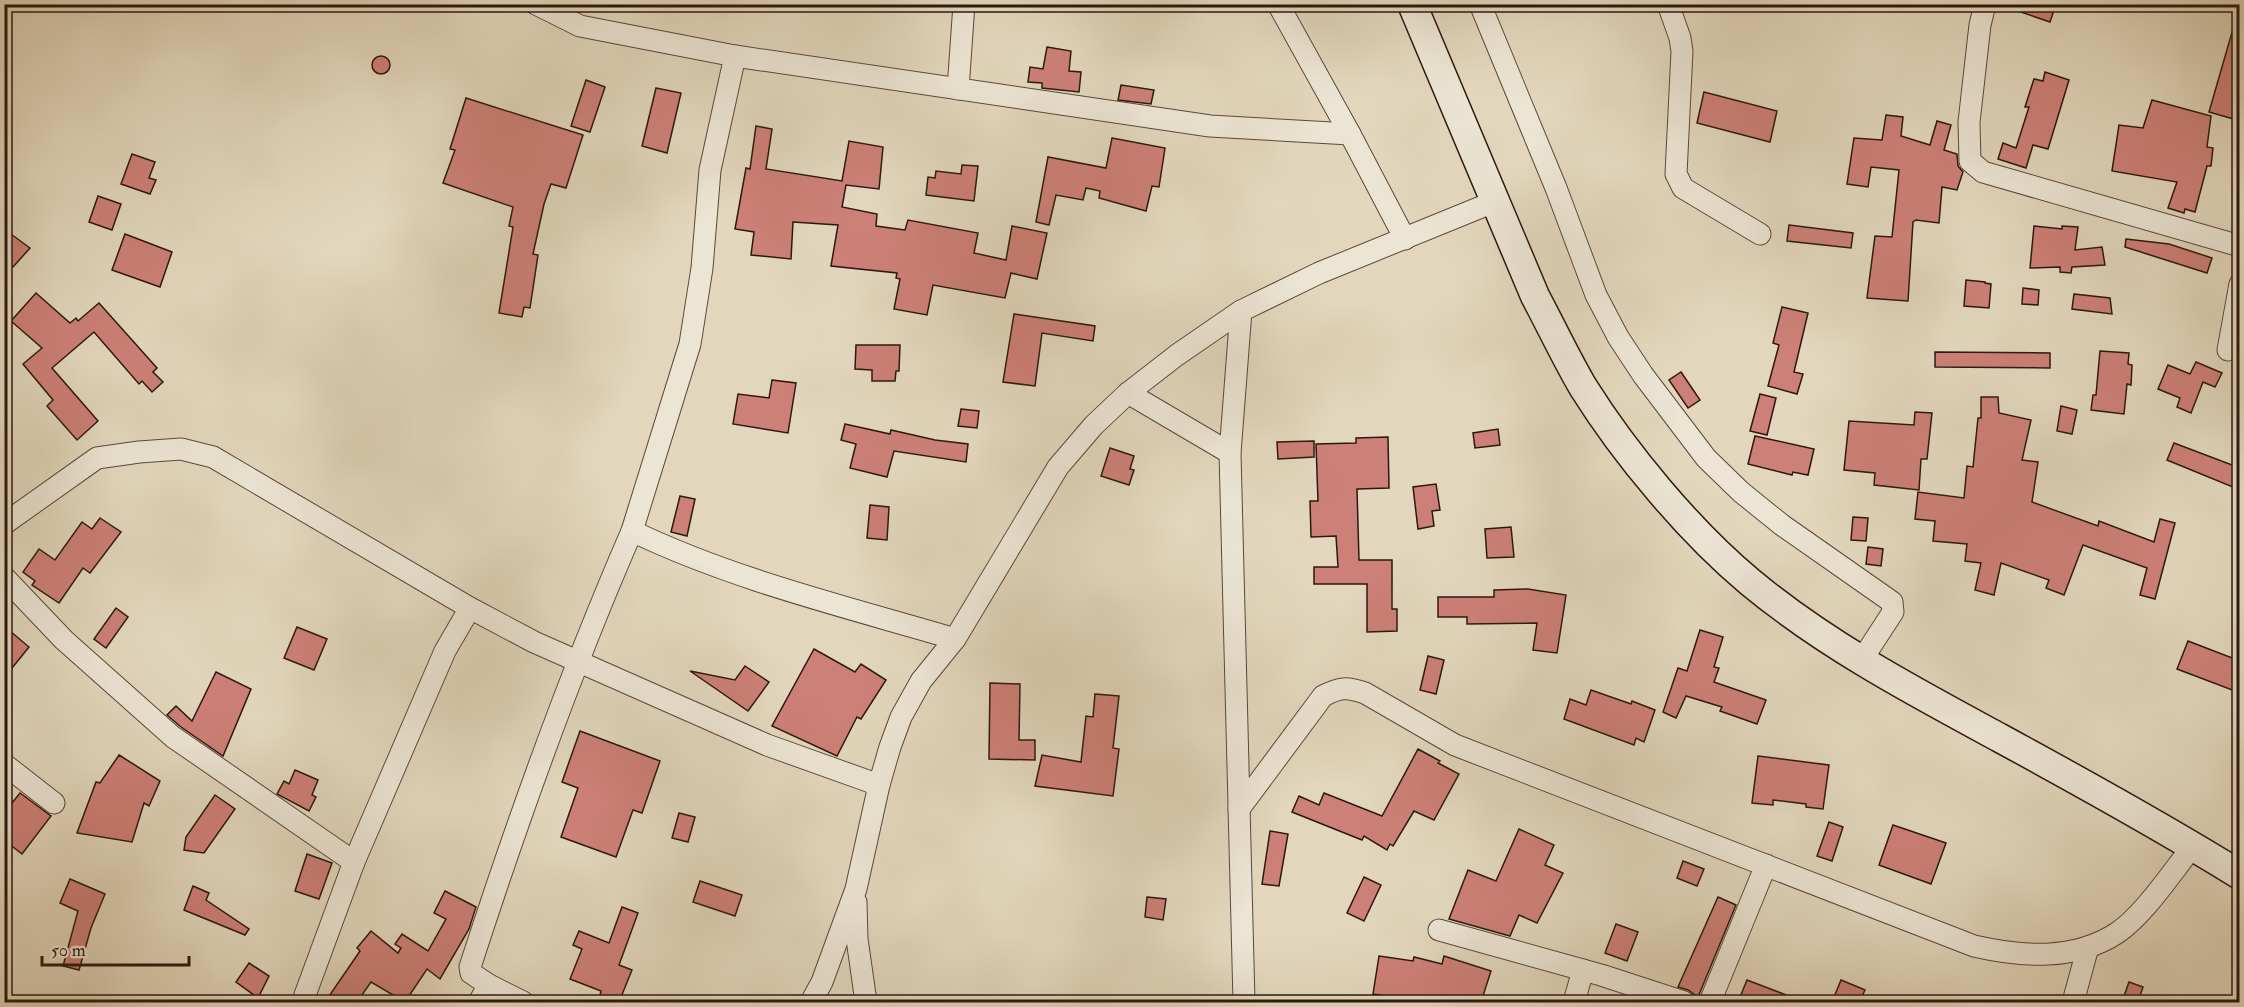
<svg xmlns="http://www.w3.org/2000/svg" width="2244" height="1007" font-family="'IM FELL Double Pica',serif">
<rect width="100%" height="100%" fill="#e2d7bd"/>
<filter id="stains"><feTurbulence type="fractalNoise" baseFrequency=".00333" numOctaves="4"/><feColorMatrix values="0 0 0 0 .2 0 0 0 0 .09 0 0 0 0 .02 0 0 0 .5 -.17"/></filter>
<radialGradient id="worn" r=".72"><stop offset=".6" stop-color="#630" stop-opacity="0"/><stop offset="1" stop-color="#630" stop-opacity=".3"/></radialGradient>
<g fill="#cd8078" stroke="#2c1810" stroke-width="1.5">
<polygon points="2006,4 2056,4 2050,22 2006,7"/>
<polygon points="2235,22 2240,22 2240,110 2237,120 2209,112"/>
<polygon points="1047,47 1071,51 1069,71 1081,72 1079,92 1042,88 1042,83 1028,82 1030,67 1043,69"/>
<circle cx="381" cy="65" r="9"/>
<polygon points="2045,72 2069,80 2048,149 2033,145 2026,168 1998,159 2003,143 2016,148 2029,107 2025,107 2034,79 2043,81"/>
<polygon points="586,80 605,87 590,132 571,126"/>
<polygon points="1121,85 1154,90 1151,104 1118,100"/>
<polygon points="656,88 681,93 667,153 642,146"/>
<polygon points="1704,92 1777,111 1770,142 1697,123"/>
<polygon points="466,98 583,135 566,188 551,184 544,204 533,254 538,255 530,308 524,307 522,317 499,313 513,227 509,226 513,207 443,183 455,150 450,149"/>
<polygon points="2152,100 2211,116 2207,147 2213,148 2211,166 2207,166 2195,212 2185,209 2184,213 2168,208 2177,182 2112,171 2119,125 2143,128"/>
<polygon points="1886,115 1903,117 1901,136 1930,145 1937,121 1951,125 1944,150 1957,154 1958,166 1963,172 1957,190 1942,187 1939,223 1916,220 1913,222 1908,301 1867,298 1875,236 1892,237 1899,170 1871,167 1868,187 1847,184 1854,138 1882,140"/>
<polygon points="756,126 772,129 766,169 842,181 849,141 883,147 879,189 846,185 842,207 877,214 876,226 905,230 908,220 978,233 974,253 1006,260 1012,226 1047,233 1037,279 1011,273 1005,298 933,285 927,315 894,309 900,279 896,278 897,273 831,266 838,225 793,222 791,259 751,255 754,232 735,229 746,168 750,169"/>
<polygon points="1112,138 1165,148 1159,187 1152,186 1146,211 1099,198 1100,191 1086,188 1083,200 1056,195 1049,225 1036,222 1048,157 1106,168"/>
<polygon points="132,154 155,162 149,178 156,180 150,194 121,184"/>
<polygon points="962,165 978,166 974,201 926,195 928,177 935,178 936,171 961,174"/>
<polygon points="98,196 121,204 112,230 89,222"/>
<polygon points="1789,225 1853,233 1851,248 1787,241"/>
<polygon points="2034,226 2062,229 2062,226 2078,227 2075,250 2102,247 2105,265 2072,267 2071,273 2060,272 2060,267 2030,268"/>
<polygon points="4,229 30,248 13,267 4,260"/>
<polygon points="125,234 172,252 160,287 112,270"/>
<polygon points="2126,239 2169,244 2212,258 2207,273 2125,247"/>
<polygon points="1966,280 1985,282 1985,283 1991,284 1989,308 1964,306"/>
<polygon points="2023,288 2039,290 2038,305 2022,304"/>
<polygon points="36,293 70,323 76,318 78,321 99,303 157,368 153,372 163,382 152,392 142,381 139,384 94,332 52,368 98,421 77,440 47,406 53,400 23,364 42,348 11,321"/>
<polygon points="2074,294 2110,298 2112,314 2072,309"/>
<polygon points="1782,307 1808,313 1794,372 1803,374 1797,394 1768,386 1779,345 1773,343"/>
<polygon points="1014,314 1095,326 1093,341 1042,333 1035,386 1003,382"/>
<polygon points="856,345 900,345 899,371 896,371 895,381 872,381 872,370 855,369"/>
<polygon points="2100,351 2129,353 2128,364 2132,365 2131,385 2127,384 2124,414 2091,410 2093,395 2096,395"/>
<polygon points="1935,352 2050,353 2050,368 1935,367"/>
<polygon points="2196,362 2222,373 2215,387 2203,382 2191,413 2177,407 2180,398 2158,389 2168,365 2190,374"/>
<polygon points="1681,372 1700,400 1688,408 1669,380"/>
<polygon points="772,380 796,383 788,433 733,424 738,394 769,398"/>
<polygon points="1760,394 1776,398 1767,435 1750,431"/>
<polygon points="1981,397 1998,397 1999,413 2031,420 2022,460 2038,462 2032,502 2098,526 2099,521 2154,542 2160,519 2175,523 2155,599 2140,595 2147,568 2083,545 2064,595 2046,588 2049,580 2001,563 1994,595 1975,590 1981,563 1965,561 1967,544 1933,541 1935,521 1915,519 1918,492 1964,498 1967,466 1973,467 1978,418 1981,418"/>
<polygon points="2061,406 2077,410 2072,434 2057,431"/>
<polygon points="961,409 979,411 977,428 958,426"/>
<polygon points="1915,412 1932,413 1927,459 1921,459 1919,490 1874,485 1875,473 1844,470 1849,421 1914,425"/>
<polygon points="845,424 890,434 891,430 935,440 968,444 966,462 894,451 887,477 850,468 856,444 841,440"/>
<polygon points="1498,429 1500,445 1475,448 1473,433"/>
<polygon points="1755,436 1814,449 1808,475 1793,472 1792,475 1748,464"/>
<polygon points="1388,437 1389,488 1357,489 1359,560 1392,560 1392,609 1397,609 1397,631 1367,632 1367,584 1314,584 1314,567 1338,567 1336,536 1311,537 1310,501 1318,501 1316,444 1356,443 1356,438"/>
<polygon points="1314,441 1314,457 1278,459 1277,442"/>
<polygon points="2174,443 2240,468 2240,490 2167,460"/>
<polygon points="1110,448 1134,456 1130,469 1134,470 1129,485 1101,476"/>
<polygon points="1436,484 1440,510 1432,511 1434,526 1418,529 1413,487"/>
<polygon points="680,496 695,499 687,536 671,532"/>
<polygon points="870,505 889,507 887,540 867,538"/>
<polygon points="1853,517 1868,518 1866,541 1851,540"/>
<polygon points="100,518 121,532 90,573 83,568 59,603 32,585 35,581 23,572 39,549 55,560 82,522 92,529"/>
<polygon points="1511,527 1514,557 1487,558 1485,529"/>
<polygon points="1868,547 1883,549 1881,566 1866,564"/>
<polygon points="1528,589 1566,595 1557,653 1533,650 1537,623 1467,624 1467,617 1438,617 1438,597 1494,597 1494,590"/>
<polygon points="116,608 128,617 106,648 94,639"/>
<polygon points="4,626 29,647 4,678"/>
<polygon points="297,627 327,639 314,670 284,658"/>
<polygon points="1700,630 1723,637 1714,667 1719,668 1714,682 1766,700 1757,724 1720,711 1722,707 1686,696 1676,718 1663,712 1678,668 1687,671"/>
<polygon points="2188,641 2240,661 2240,693 2177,669"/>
<polygon points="814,649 855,672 861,664 886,680 861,719 857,717 837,756 772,726"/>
<polygon points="1428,656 1444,660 1436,694 1420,690"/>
<polygon points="745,666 769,682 748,711 690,671 735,680"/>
<polygon points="216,672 251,689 223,756 181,727 167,715 176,706 192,721"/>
<polygon points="990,683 1020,684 1019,740 1035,740 1035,760 989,759"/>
<polygon points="1591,690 1631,704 1632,701 1655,710 1644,742 1636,738 1634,745 1564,719 1570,699 1586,705"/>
<polygon points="1095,694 1119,696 1113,748 1119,749 1113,796 1035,786 1042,755 1081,762 1086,716 1093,717"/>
<polygon points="580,731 660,761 642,813 633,810 616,857 561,837 578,788 562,782"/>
<polygon points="1418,749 1440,761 1438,763 1459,774 1434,820 1414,811 1393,846 1390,844 1387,850 1364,836 1362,840 1292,812 1299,796 1319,805 1324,793 1382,816"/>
<polygon points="119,755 160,781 149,806 144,803 132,842 77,833 96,782 100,783"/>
<polygon points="1758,756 1829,765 1823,809 1806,807 1806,804 1773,800 1773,805 1752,803"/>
<polygon points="295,770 318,780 312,795 316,797 309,811 277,794 284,781 289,784"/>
<polygon points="20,793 51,816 22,854 4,840 4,813"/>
<polygon points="215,795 235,809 204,853 184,850 186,837"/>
<polygon points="679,813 695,817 688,842 672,838"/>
<polygon points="1829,822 1843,827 1832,861 1817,856"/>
<polygon points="1893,825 1946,843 1931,884 1879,865"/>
<polygon points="1519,829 1554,845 1545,865 1563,873 1537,923 1519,915 1510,936 1449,919 1468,870 1496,881"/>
<polygon points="1270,831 1288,834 1279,886 1262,884"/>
<polygon points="307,854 332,863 319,899 295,891"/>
<polygon points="1683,861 1704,869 1697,886 1677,878"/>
<polygon points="1364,877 1381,885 1364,921 1347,913"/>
<polygon points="70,879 105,894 91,928 79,970 63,966 78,911 60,903"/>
<polygon points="700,881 742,895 735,916 693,902"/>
<polygon points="193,886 209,893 206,900 249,929 245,935 184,910"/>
<polygon points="445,891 476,907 469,929 440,979 427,969 405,1002 371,982 357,1002 325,1002 360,951 357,948 371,931 398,953 401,948 395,944 402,934 428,951 446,919 434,913"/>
<polygon points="1147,897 1166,899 1163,920 1145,917"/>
<polygon points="1718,897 1736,905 1698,997 1688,990 1678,987"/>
<polygon points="622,907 638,913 619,965 632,970 619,1002 600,995 601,991 570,979 582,949 573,945 579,931 609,943"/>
<polygon points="1616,924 1638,932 1627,961 1605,953"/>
<polygon points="1379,956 1413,961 1414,957 1442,964 1444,956 1491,971 1481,1002 1404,1002 1405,999 1373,994"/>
<polygon points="249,963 269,976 258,998 236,982"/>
<polygon points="1747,980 1802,1001 1802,1002 1754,1002 1740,997"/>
<polygon points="1841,980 1865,990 1859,1002 1832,1002"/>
<polygon points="2129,982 2143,987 2138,1002 2122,1002"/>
</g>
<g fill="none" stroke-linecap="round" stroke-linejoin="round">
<defs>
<g id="minor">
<polyline points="536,4 580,26 735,56 1210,126 1350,134"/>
<polyline points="1278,4 1350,134 1405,239"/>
<polyline points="1480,4 1556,188 1596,295 1618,337 1643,375 1706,458 1741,492 1782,525 1892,602 1893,612 1861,661"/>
<polyline points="1668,4 1680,38 1682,51 1676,174 1683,188 1760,234"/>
<polyline points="1985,4 1980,25 1969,122 1970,161 1983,172 2240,246"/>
<polyline points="958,89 964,4"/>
<polyline points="1241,311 1230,453 1244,1002"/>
<polyline points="2228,350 2240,284"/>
<polyline points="1128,393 1230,453"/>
<polyline points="4,524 97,458 139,452 181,449 213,457 470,608 534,642 767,745 879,785"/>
<polyline points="632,531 690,344 702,268 710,170 735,56"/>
<polyline points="4,577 64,640 173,737 354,862"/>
<polyline points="4,764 54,803"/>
<path d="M1239,809L1323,696C1340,687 1347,687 1365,693L1455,745L1974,946C2022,957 2074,961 2117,933C2144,915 2172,872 2193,846"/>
<polyline points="856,902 857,939 866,1002"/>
<polyline points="1439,930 1601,975 1684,1002"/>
<path d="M489,985L471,973L470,967C518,819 570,673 632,531C734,580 847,607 955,639"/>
<polyline points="305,995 354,862 445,651 470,608"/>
<polyline points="479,1002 489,985 523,1002"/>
<polyline points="811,1002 822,982 856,889 879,785 890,747 901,717 921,681 955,639 1058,467 1094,425 1128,393 1177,355 1241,311 1319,273 1496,201"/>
<polyline points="1574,1002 1583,970"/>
<polyline points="1710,1002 1766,865"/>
<polyline points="2073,1002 2088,947"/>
</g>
<path id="secondary" d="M1412,4L1535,296C1551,326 1566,358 1583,387C1625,454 1689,531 1750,582C1826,645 1913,691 2000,738C2081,782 2161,826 2240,875"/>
</defs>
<use href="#minor" stroke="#5a483b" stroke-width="23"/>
<use href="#secondary" stroke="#2c1810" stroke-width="31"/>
<use href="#minor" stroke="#ece5d4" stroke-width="21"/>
<use href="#secondary" stroke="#ece5d4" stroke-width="28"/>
</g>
<rect width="2244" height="1007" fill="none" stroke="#e2d7bd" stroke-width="24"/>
<rect x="6" y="6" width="2232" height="995" fill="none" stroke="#2c1810" stroke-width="3"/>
<rect x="12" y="12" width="2220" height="983" fill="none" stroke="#2c1810" stroke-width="1.5"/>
<path d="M42 956v9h147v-9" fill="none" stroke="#2c1810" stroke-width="3"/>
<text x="51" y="956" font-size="18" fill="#2c1810" stroke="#ece5d4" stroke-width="4.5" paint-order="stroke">50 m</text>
<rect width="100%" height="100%" filter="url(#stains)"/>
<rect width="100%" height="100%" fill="url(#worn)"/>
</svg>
